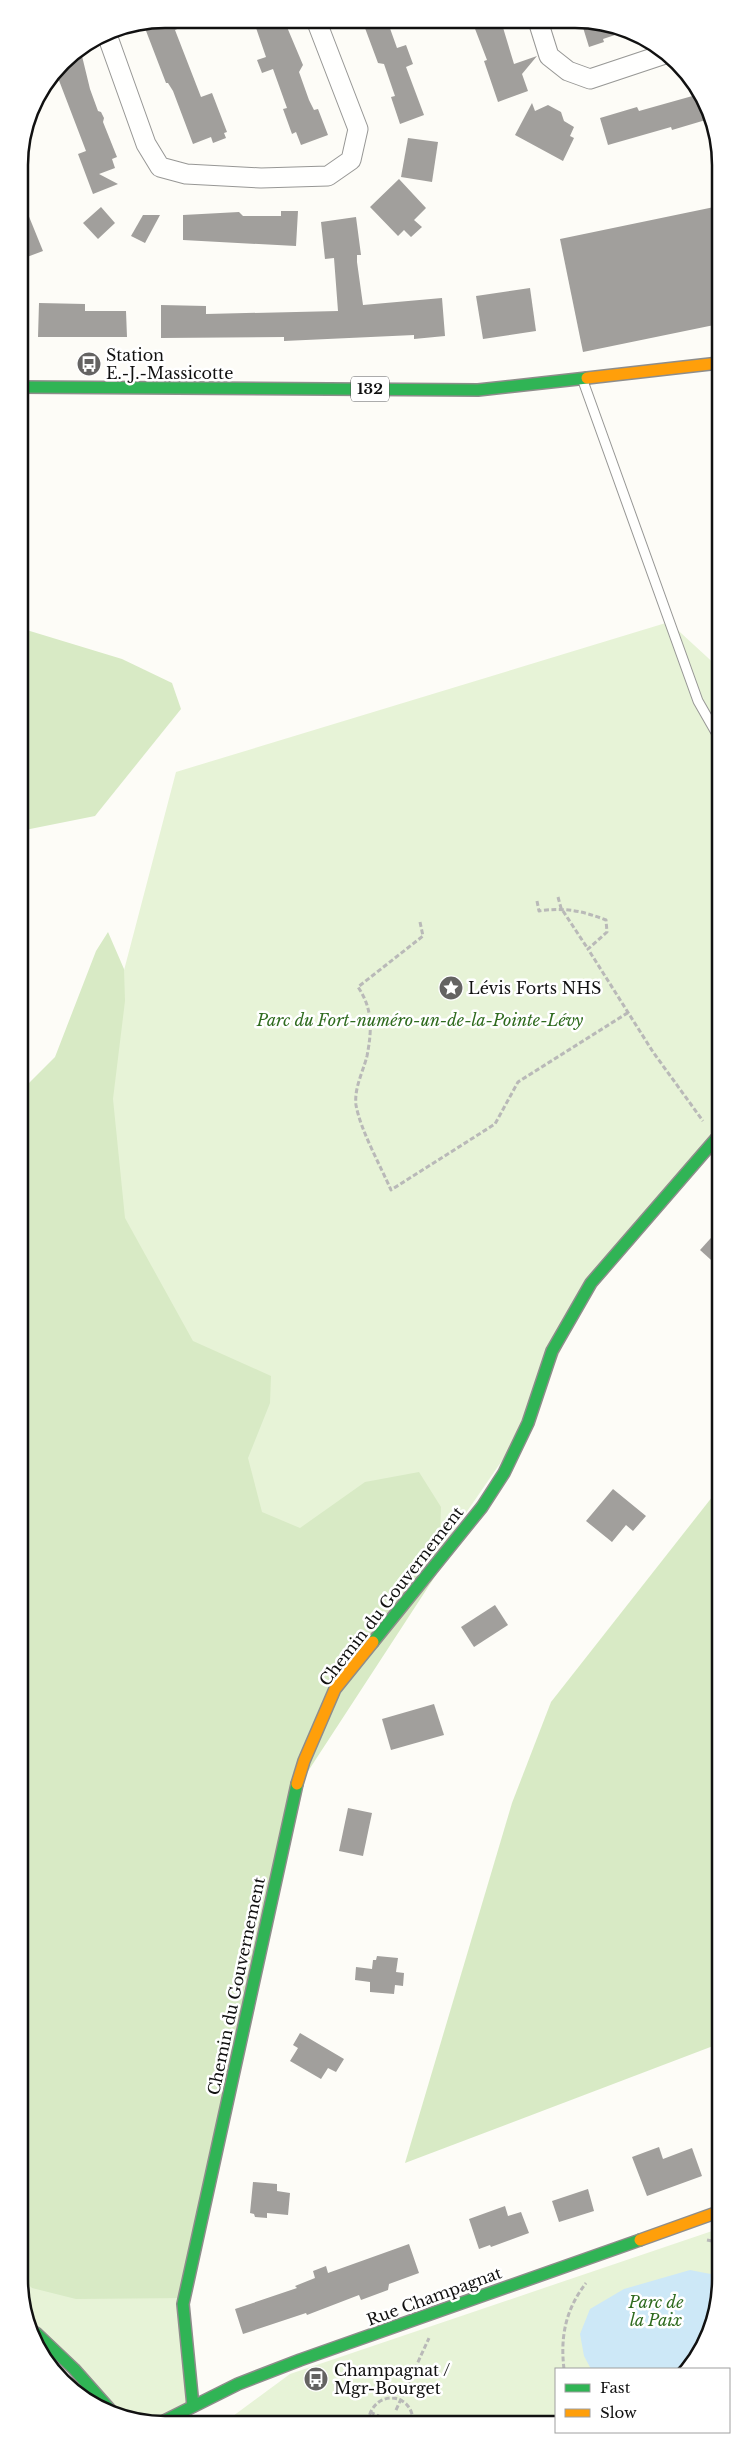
<svg xmlns="http://www.w3.org/2000/svg" width="740" height="2443" font-family="'Libre Baskerville',serif">
<rect width="100%" height="100%" fill="#fdfcf7"/>
<g fill="#e7f3d7">
<polygon points="669,622 719,668 720,1134 591,1283 528,1423 317,1729 183,2304 193,2406 162,2422 136,2422 113,2413 36,2333 22,2307 21,1961 79,1142 176,772"/>
<polygon points="721,2228 721,2288 710,2334 688,2369 556,2369 556,2422 230,2422 233,2416 290,2374"/>
</g>
<g fill="#d8eac5">
<polygon points="20,628 122,659 172,683 181,709 95,816 20,831"/>
<polygon points="108,932 124,969 125,1001 113,1099 125,1218 193,1341 271,1376 270,1403 248,1458 262,1512 300,1528 365,1482 419,1472 441,1507 440,1534 413,1560 449,1555 301,1782 188,2298 76,2299 32,2288 21,2278 20,1092 55,1057 96,951"/>
<polygon points="720,1487 721,2043 405,2163 512,1803 551,1702"/>
</g>
<polygon fill="#cde8f7" points="690,2270 721,2276 721,2288 710,2334 688,2369 591,2369 584,2356 580,2334 590,2309 624,2289"/>
<g fill="#a19f9c">
<polygon points="164,19 200,19 175,30 201,97 212,93 227,132 224,133 226,138 213,143 211,137 193,144 173,91 168,83 166,83 143,23"/>
<polygon points="253,19 284,20 303,65 299,72 309,100 314,110 318,109 328,135 301,145 296,132 292,134 283,109 287,108 273,69 262,73 257,60 266,57"/>
<polygon points="362,20 387,20 397,48 406,45 413,64 406,67 424,115 400,124 391,97 395,96 384,64 378,63"/>
<polygon points="472,21 501,21 514,64 537,56 522,74 528,91 498,102 484,61 487,60"/>
<polygon points="581,21 604,22 624,32 603,39 604,42 589,47"/>
<polygon points="76,51 79,58 82,56 90,89 98,111 101,112 104,118 103,122 117,157 112,159 115,168 99,174 118,184 93,194 78,154 86,151 55,70 62,61"/>
<polygon points="696,95 709,119 672,130 671,127 608,145 600,118 637,107 639,111"/>
<polygon points="532,103 535,111 548,105 561,112 564,121 574,127 570,136 574,138 563,161 515,135"/>
<polygon points="408,138 438,142 432,182 401,177"/>
<polygon points="399,179 426,208 414,220 422,227 411,237 404,230 398,236 370,207"/>
<polygon points="19,192 43,251 19,260"/>
<polygon points="719,206 719,324 583,352 560,239"/>
<polygon points="101,207 115,223 98,239 83,223"/>
<polygon points="281,211 298,211 296,246 183,240 183,215 239,212 243,216 281,216"/>
<polygon points="143,215 160,215 145,243 131,236"/>
<polygon points="356,217 361,255 357,255 357,262 363,305 442,298 445,336 414,339 414,335 284,341 284,337 161,338 161,305 206,306 206,314 338,311 334,258 325,259 321,222"/>
<polygon points="530,288 536,331 483,339 476,296"/>
<polygon points="39,303 85,304 85,311 126,311 127,337 38,337"/>
<polygon points="720,1228 720,1268 700,1250"/>
<polygon points="613,1489 646,1516 633,1531 626,1525 612,1542 586,1521"/>
<polygon points="495,1605 508,1625 474,1647 461,1627"/>
<polygon points="434,1704 444,1735 391,1750 382,1719"/>
<polygon points="348,1808 372,1813 363,1856 339,1851"/>
<polygon points="377,1956 398,1958 396,1972 404,1973 403,1986 395,1985 394,1994 370,1992 370,1982 355,1980 356,1967 372,1969 373,1960 376,1960"/>
<polygon points="300,2033 344,2059 336,2072 328,2068 321,2079 290,2061 298,2048 293,2045"/>
<polygon points="659,2147 663,2159 692,2148 702,2176 647,2196 632,2157"/>
<polygon points="253,2182 277,2184 277,2191 290,2193 288,2215 267,2213 267,2218 255,2217 254,2214 250,2213"/>
<polygon points="588,2189 594,2211 559,2222 552,2201"/>
<polygon points="505,2206 508,2216 521,2212 529,2233 491,2247 490,2245 479,2249 469,2219"/>
<polygon points="409,2244 419,2273 389,2284 388,2290 361,2300 359,2295 307,2315 306,2313 243,2334 235,2309 297,2288 295,2286 315,2278 313,2271 326,2266 328,2273"/>
</g>
<g fill="none" stroke-linecap="round" stroke-linejoin="round">
<defs>
<polyline id="lane" points="583,381 698,701 718,736"/>
<g id="street">
<polyline points="538,21 549,56 568,71 590,79 665,54"/>
<polyline points="106,32 146,144 160,167 186,174 261,178 328,176 351,160 358,129 316,20"/>
</g>
<g id="fast">
<polyline points="19,387 478,390 587,378"/>
<polyline points="373,1642 482,1507 504,1473 528,1423 552,1351 591,1283 720,1134"/>
<polyline points="36,2333 74,2369 113,2413"/>
<polyline points="193,2406 183,2304 297,1784"/>
<polyline points="162,2422 238,2384 300,2360 640,2240"/>
</g>
<g id="slow">
<polyline points="587,378 719,363"/>
<polyline points="297,1784 304,1761 335,1689 373,1642"/>
<polyline points="640,2240 721,2211"/>
</g>
</defs>
<use href="#lane" stroke="#979795" stroke-width="11"/>
<use href="#street" stroke="#979795" stroke-width="21"/>
<use href="#fast" stroke="#8e8d8b" stroke-width="14"/>
<use href="#slow" stroke="#8e8d8b" stroke-width="14"/>
<g stroke="#b9b9b8" stroke-width="3" stroke-dasharray="5 2.5" stroke-linecap="butt">
<polyline points="558,897 561,908 588,949"/>
<path d="M537,901L539,911C564,907 583,911 606,920L607,932L588,949L653,1052L703,1121"/>
<path d="M420,922L423,936L358,987C373,1009 372,1030 367,1056C363,1072 354,1088 356,1105C360,1129 381,1167 391,1190L495,1124L518,1082L629,1012"/>
<polyline points="707,2240 721,2243"/>
<path d="M564,2369C560,2336 566,2309 586,2283"/>
<polyline points="396,2410 429,2338"/>
<polyline points="370,2412 379,2416"/>
<path d="M368,2422C372,2389 413,2391 413,2422"/>
</g>
<use href="#lane" stroke="#fffffe" stroke-width="9"/>
<use href="#street" stroke="#fffffe" stroke-width="19"/>
<use href="#fast" stroke="#30b455" stroke-width="11"/>
<use href="#slow" stroke="#ff9f0a" stroke-width="11"/>
</g>
<defs>
<symbol id="bus-disc" viewBox="-11 -11 22 22"><circle r="9.5" fill="#646362" stroke="#fff"/><path d="M-5-6H5V4H4V6H2V4H-2V6H-4V4H-5ZM-3.5-4V0h7V-4ZM-3.5 1.2v1.5H-2V1.2ZM2 1.2v1.5H3.5V1.2Z" fill="#fff"/></symbol>
<symbol id="sight-disc" viewBox="-11 -11 22 22"><circle r="9.5" fill="#646362" stroke="#fff"/><path d="M0-6L1.8-2.2L6-1.7L2.9 1.2L3.7 5.4L0 3.3L-3.7 5.4L-2.9 1.2L-6-1.7L-1.8-2.2Z" fill="#fff"/></symbol>
</defs>
<g fill-rule="evenodd">
<use href="#bus-disc" x="75" y="350" width="28" height="28"/>
<use href="#sight-disc" x="437" y="974" width="28" height="28"/>
<use href="#bus-disc" x="302" y="2365" width="28" height="28"/>
</g>
<g text-anchor="middle" stroke-width="5" stroke-linejoin="round" paint-order="stroke">
<rect fill="#fff" stroke="#585858" stroke-width="1" x="351" y="376.5" width="38" height="25" rx="4"/>
<g font-size="15" font-weight="bold" fill="#111">
<text x="370" y="394">132</text>
</g>
<g font-size="16" fill="#111" stroke="#fff" text-anchor="start">
<text x="106" y="361">Station<tspan x="106" dy="18">E.-J.-Massicotte</tspan></text>
<text x="468" y="994">Lévis Forts NHS</text>
<text x="334" y="2376">Champagnat /<tspan x="334" dy="18">Mgr-Bourget</tspan></text>
</g>
<g font-size="16" font-style="italic" fill="#2f6b1f" stroke="#fff">
<text x="420" y="1026">Parc du Fort-numéro-un-de-la-Pointe-Lévy</text>
<text x="656" y="2308">Parc de<tspan x="656" dy="18">la Paix</tspan></text>
</g>
<g font-size="16" fill="#111" stroke="#fff">
<text transform="translate(391 1596) rotate(-52)" y="6">Chemin du Gouvernement</text>
<text transform="translate(236 1986) rotate(-78)" y="6">Chemin du Gouvernement</text>
<text transform="translate(434 2296) rotate(-20)" y="6">Rue Champagnat</text>
</g>
</g>
<path d="M0 0H740V2443H0ZM165 28H575A137 137 0 0 1 712 165V2279A137 137 0 0 1 575 2416H165A137 137 0 0 1 28 2279V165A137 137 0 0 1 165 28Z" fill="#fff" fill-rule="evenodd"/>
<path fill="none" stroke="#111" stroke-width="2.5" d="M165 28H575A137 137 0 0 1 712 165V2279A137 137 0 0 1 575 2416H165A137 137 0 0 1 28 2279V165A137 137 0 0 1 165 28Z"/>
<rect x="555" y="2368" width="175" height="65" fill="#ffffff" stroke="#a0a0a0"/>
<rect x="565" y="2384" width="25" height="8" fill="#30b455" stroke="#a0a0a0"/>
<text x="600" y="2393" font-size="15" fill="#111111">Fast</text>
<rect x="565" y="2409" width="25" height="8" fill="#ff9f0a" stroke="#a0a0a0"/>
<text x="600" y="2418" font-size="15" fill="#111111">Slow</text>
</svg>
